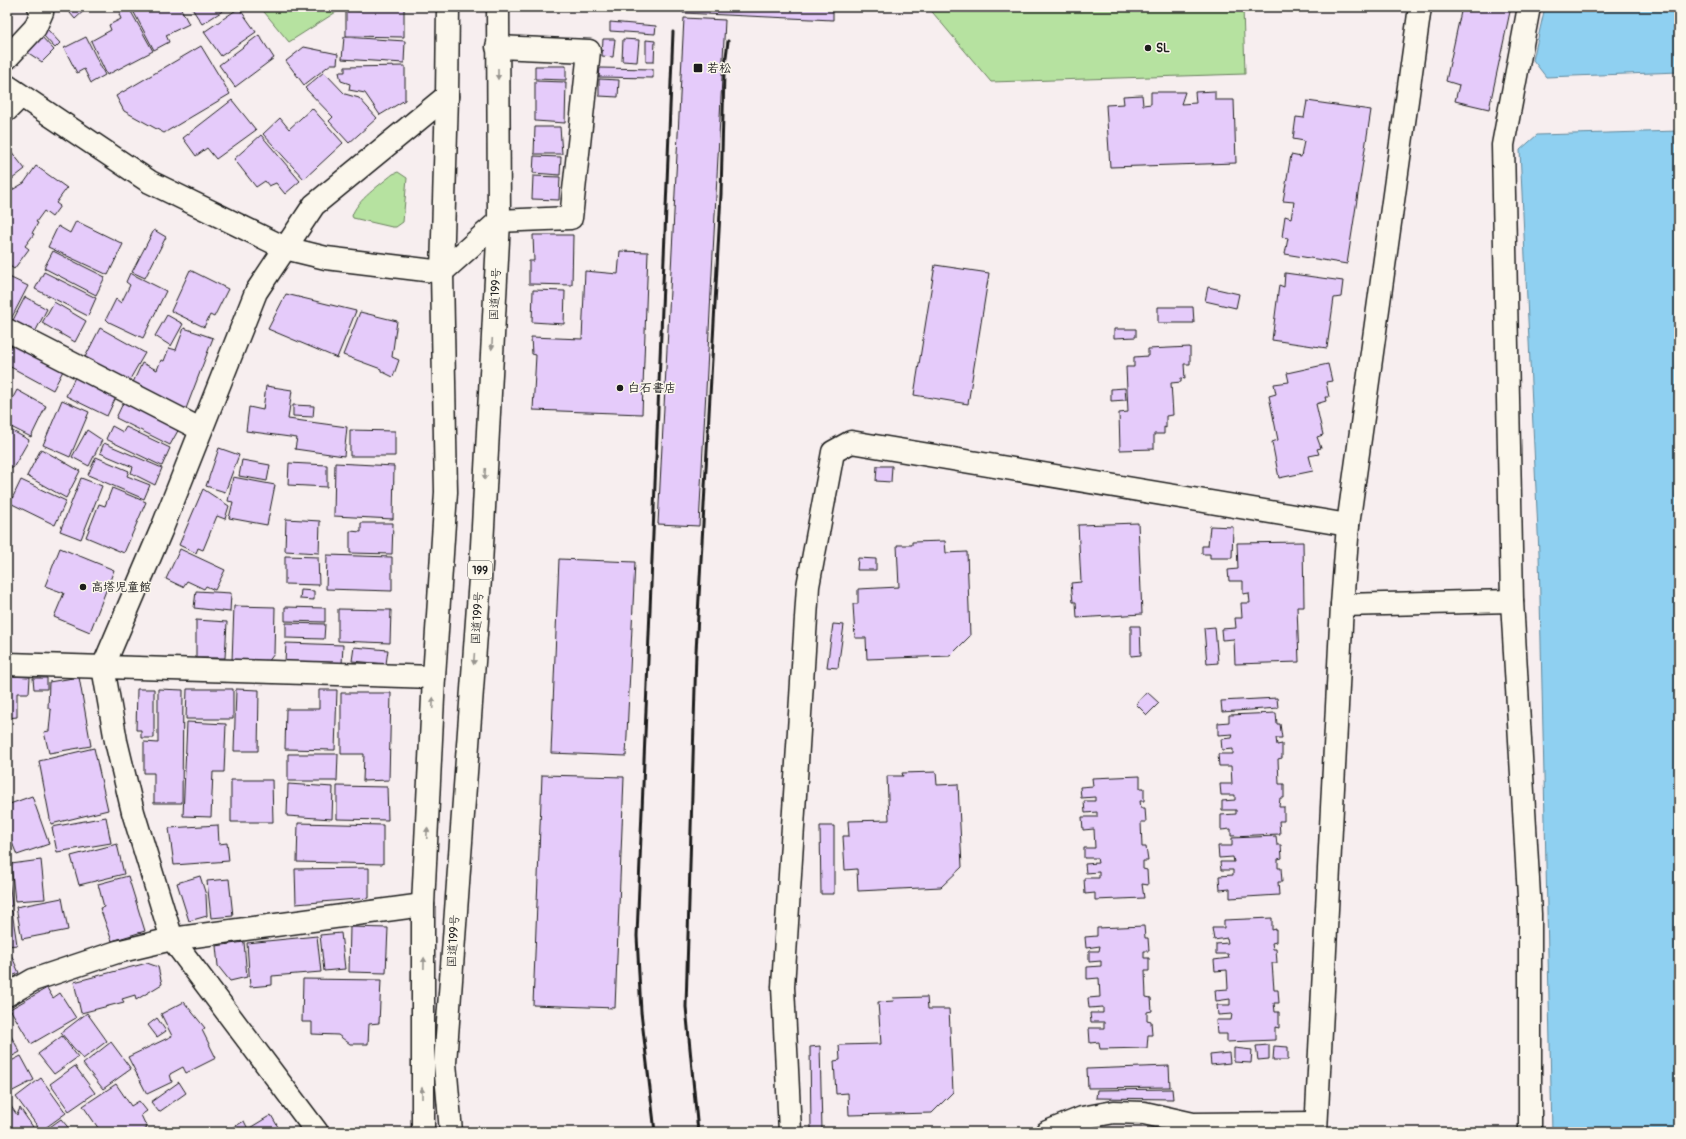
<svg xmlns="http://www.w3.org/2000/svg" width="1686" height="1139" font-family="Pangolin,'Klee One',sans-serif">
<rect width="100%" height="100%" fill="#f7eeef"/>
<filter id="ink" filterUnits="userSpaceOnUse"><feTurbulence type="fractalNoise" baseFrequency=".025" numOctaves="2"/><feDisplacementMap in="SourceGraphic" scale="8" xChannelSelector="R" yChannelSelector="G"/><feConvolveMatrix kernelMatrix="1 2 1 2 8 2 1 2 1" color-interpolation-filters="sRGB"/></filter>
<g filter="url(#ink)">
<g fill="#b6e2a0" stroke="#697f5e">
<polygon points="260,7 344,7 289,42"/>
<polygon points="928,7 1243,7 1245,74 991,82"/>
<path d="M398,172L407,178L403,222L396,227H392L353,218L352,216C356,201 381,184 393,174Z"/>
</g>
<g fill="#8fd0f1" stroke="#61889c">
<polygon points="1545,7 1679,7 1679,72 1546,77 1533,60"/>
<polygon points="1679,131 1679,1132 1552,1132 1539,553 1520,150 1537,135"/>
</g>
<g fill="#e5cbfa" stroke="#1c1c1c">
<polygon points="65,7 86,7 87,8 75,19"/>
<polygon points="131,7 180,7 189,24 166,35 169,42 154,50"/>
<polygon points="191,7 229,7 202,24"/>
<polygon points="361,7 404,7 404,37 346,36 346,10 361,11"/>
<polygon points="683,7 809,7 833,8 833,20 683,13"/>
<polygon points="1462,7 1511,7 1489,109 1455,101 1459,85 1446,81"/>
<polygon points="129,8 153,51 107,75 91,41 111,30 109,25 121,19 119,14"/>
<polygon points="239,8 256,32 221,56 204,32"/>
<polygon points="684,18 725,20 699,526 658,524"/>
<polygon points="610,22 656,26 655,34 610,31"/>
<polygon points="47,29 60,43 55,48 42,34"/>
<polygon points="40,35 54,50 42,62 27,52"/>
<polygon points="259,35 274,58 235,87 219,65"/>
<polygon points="86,37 105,75 91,83 84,69 77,73 64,48"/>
<polygon points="344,37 405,41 404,63 342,59"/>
<polygon points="603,39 615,39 613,57 602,56"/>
<polygon points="623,39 639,40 637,62 622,61"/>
<polygon points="646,40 655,41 654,62 646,62"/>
<polygon points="201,46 230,94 164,133 124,111 116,96"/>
<polygon points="304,47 338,54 337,64 331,64 304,85 286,61"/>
<polygon points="405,66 405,100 380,115 365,93 349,90 350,84 341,81 339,72 345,72 345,67"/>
<polygon points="535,66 566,66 566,80 535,79"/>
<polygon points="600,68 653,69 653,78 599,77"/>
<polygon points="324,72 345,94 359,98 377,118 349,143 329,121 333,117 305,88"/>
<polygon points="599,79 619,80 618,97 599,96"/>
<polygon points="535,81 566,82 565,123 535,121"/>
<polygon points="1215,91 1215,100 1234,100 1236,163 1110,167 1106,105 1124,104 1123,96 1142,95 1143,105 1151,104 1151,92 1185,92 1181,104 1196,103 1195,92"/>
<polygon points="232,100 256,130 216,159 207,148 196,156 183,138"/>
<polygon points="1307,101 1371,110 1347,264 1285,254 1288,238 1282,237 1285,216 1291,218 1294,202 1283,201 1291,155 1301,157 1304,141 1293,139 1296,117 1304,118"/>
<polygon points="312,108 343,143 304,179 263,134 280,118 289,129"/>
<polygon points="535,127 560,127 562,154 534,154"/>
<polygon points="261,135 300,181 285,194 276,183 269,186 265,181 256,187 234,159"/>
<polygon points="7,146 25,169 7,183"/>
<polygon points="534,156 561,157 560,175 533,173"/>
<polygon points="36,166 67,188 56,203 60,206 52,217 44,211 36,222 38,223 32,233 34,234 25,246 29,249 14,269 7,264 7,193 24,183"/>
<polygon points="533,176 560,177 559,200 532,199"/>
<polygon points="76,221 123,244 108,275 48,247 58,226 70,233"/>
<polygon points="154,230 166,237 145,278 132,272"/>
<polygon points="533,235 573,235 572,285 529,284 529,261 534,261"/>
<polygon points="53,251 105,277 96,295 44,268"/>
<polygon points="620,251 648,252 642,414 533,410 536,355 532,354 531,337 582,339 585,271 618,274"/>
<polygon points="935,265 989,273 968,404 914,395"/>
<polygon points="190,270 228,289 214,317 210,315 204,327 171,311"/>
<polygon points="44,272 96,298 88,316 35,289"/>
<polygon points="130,273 166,291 143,338 109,322 106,319 116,299 121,303 130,285 126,282"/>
<polygon points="1285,273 1343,281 1341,297 1334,298 1327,348 1272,340 1279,285 1284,287"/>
<polygon points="7,276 28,286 10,321 7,320"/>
<polygon points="1208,287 1239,294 1236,308 1205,301"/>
<polygon points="533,290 565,291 564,324 532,322"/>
<polygon points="286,294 356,311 337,358 268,329"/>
<polygon points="25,297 47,309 33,336 11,324"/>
<polygon points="54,302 86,321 75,342 42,323"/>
<polygon points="1158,307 1193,307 1194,323 1158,323"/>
<polygon points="360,312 397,321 392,357 399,360 393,377 381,371 381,369 343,355"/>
<polygon points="167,315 183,324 171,346 155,336"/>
<polygon points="100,328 145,353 126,386 82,363"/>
<polygon points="184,328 213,338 184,414 130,389 142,363 157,370 161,360 164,361 169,348 176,350"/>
<polygon points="1114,329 1136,329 1136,337 1114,338"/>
<polygon points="12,341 64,369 53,390 7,365 10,358 7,357 7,348"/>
<polygon points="1190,347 1190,364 1184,364 1185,379 1181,378 1181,382 1171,383 1173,415 1166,416 1166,428 1164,427 1164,434 1154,434 1154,449 1120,450 1119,413 1128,412 1126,367 1134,367 1134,357 1148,356 1148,349"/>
<polygon points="1328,364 1332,381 1326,382 1329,397 1325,397 1326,401 1316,404 1323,435 1317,437 1321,448 1317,449 1319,454 1309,456 1313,471 1279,478 1272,442 1278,440 1269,396 1276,394 1274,384 1289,382 1287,373"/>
<polygon points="76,375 117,395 107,416 66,396"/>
<polygon points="266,386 292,390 288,419 347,427 344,456 295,449 297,438 246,431 249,407 263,410"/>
<polygon points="1125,388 1126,400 1111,401 1111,389"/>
<polygon points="17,390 46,406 31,437 7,425 7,409"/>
<polygon points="125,399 180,427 170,445 116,418"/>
<polygon points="62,400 89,412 70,457 43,445"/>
<polygon points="293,405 314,406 313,417 293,416"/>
<polygon points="112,426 123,432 126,427 170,448 162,466 106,439"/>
<polygon points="7,428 29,440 13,468 7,465"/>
<polygon points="87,430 102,440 89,466 72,457"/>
<polygon points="350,430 395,431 395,456 350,456"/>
<polygon points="104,443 162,468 155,485 131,473 133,467 100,453"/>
<polygon points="219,448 239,455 225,492 206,486"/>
<polygon points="41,449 80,471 66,498 27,476"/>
<polygon points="96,457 129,471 127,476 150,485 144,499 88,475"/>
<polygon points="242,460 270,465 267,481 239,476"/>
<polygon points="289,463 327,465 327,487 288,485"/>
<polygon points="335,463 394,466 393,519 334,516"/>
<polygon points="877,466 892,466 891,482 876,481"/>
<polygon points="233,477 275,485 267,525 229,518 233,502 228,501"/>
<polygon points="81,478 102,486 81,539 60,531"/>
<polygon points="21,480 66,501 55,525 10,503"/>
<polygon points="112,488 146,502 124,553 86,537 99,504 105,506"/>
<polygon points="203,489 229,506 225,519 217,516 203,550 198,548 196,553 179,545"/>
<polygon points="286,519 320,521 319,553 285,551"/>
<polygon points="361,523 393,523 392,554 350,553 350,531 361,532"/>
<polygon points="1138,523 1142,614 1077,618 1076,602 1073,602 1071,583 1081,582 1078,525"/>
<polygon points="1210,526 1233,527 1232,558 1210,558 1210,554 1202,554 1202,546 1208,546"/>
<polygon points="945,541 946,553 967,552 970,636 950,656 867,659 866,638 855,638 853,604 858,604 858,589 899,587 897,545 912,545 912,542"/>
<polygon points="1303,542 1304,607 1297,607 1299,662 1235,664 1234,639 1222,640 1221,629 1236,628 1235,618 1242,618 1241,603 1250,603 1249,593 1243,594 1243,581 1229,581 1228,570 1238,569 1237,543"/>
<polygon points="60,548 114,570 90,632 54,617 64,593 45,586"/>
<polygon points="180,549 225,570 215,590 206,586 204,589 187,581 183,587 166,579"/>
<polygon points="327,555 392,557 392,591 326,589"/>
<polygon points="285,556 318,557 319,585 285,584"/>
<polygon points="858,558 876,559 876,570 857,570"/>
<polygon points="559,559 635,562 626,756 551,753"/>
<polygon points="301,590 314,591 314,600 300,599"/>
<polygon points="196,591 231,593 230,612 194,608"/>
<polygon points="234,606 275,607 274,654 268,662 232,661"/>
<polygon points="285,607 325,608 325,622 285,621"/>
<polygon points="338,609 391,610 390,643 338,641"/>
<polygon points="196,620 227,622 225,658 196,658"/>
<polygon points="286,623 325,624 324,639 286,638"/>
<polygon points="833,624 844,625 838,668 827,667"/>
<polygon points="1131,626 1140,626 1141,655 1131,656"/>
<polygon points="1215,627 1218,663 1207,664 1204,628"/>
<polygon points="286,643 343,645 342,664 285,662"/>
<polygon points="354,647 388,650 386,664 352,661"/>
<polygon points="7,676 30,677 29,693 17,693 17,717 8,718 7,754"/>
<polygon points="79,677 91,746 49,753 44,732 49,731 51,710 48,708 49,682"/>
<polygon points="33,678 47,678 47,689 34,689"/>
<polygon points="137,689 154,689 154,738 141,738 141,730 136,730"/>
<polygon points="158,689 183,690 182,803 154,803 154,773 144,773 144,742 158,743"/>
<polygon points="187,689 233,689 233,719 186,719"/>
<polygon points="236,689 259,690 258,751 234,751"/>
<polygon points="319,690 337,690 335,750 285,749 286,709 319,709"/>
<polygon points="1147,692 1159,703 1147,715 1136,704"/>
<polygon points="341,693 391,693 389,780 363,781 364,754 341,754"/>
<polygon points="1277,698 1278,708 1222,712 1221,701"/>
<polygon points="1276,713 1277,724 1280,724 1282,738 1276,738 1277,745 1282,744 1282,758 1278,759 1279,784 1284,784 1284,798 1280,798 1279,807 1284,807 1284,821 1279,821 1280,834 1231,836 1231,829 1221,830 1221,815 1236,814 1236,810 1222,810 1222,801 1235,800 1235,795 1221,795 1220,784 1232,784 1231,766 1219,766 1218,754 1233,754 1233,749 1222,750 1221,739 1232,738 1233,734 1218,735 1218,723 1229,722 1229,715"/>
<polygon points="187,722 226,724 224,772 213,772 211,817 183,816"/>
<polygon points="94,748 108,810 51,824 39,761"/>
<polygon points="288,754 338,754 337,781 288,781"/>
<polygon points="936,772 937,785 958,784 962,867 941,887 858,891 857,869 845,870 843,836 849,836 848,821 889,820 887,776 903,776 902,773"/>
<polygon points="542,775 624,777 615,1008 533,1005"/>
<polygon points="1140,776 1140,788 1144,788 1144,801 1140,801 1141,808 1145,808 1146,822 1141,822 1142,847 1146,847 1148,861 1143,861 1143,869 1147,870 1148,885 1142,884 1144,898 1095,900 1095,893 1085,894 1084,878 1099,878 1099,872 1086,873 1085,864 1098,863 1097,858 1084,858 1084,848 1095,848 1094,829 1083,830 1082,817 1097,817 1097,812 1085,813 1084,801 1095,801 1095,797 1081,798 1080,787 1093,786 1092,778"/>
<polygon points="231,780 272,780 273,822 231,822"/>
<polygon points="288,784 333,787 332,819 287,816"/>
<polygon points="337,786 387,787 388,820 337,819"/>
<polygon points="32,796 49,844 17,855 7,830 7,805"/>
<polygon points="106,817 111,843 57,852 52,827"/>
<polygon points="298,823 383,825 383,864 297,862"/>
<polygon points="218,825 219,844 227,843 229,861 174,865 169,828"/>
<polygon points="820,826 834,826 834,894 821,894"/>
<polygon points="1276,836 1277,845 1281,845 1282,858 1278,859 1278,868 1281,868 1282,882 1278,882 1279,895 1230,898 1230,889 1220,890 1219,876 1233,875 1233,870 1221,870 1220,862 1234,862 1233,857 1219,858 1218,846 1232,846 1232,838"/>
<polygon points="117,844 124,874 79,885 71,856"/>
<polygon points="41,860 45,899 15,901 11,864"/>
<polygon points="369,868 369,898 296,904 295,869"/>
<polygon points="128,876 145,931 112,941 100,908 104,907 98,884"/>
<polygon points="200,876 206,895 207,916 189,921 177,883"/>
<polygon points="7,879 9,879 12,906 7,906"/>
<polygon points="229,879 233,916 211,918 207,881"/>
<polygon points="62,898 68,930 22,939 16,907"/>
<polygon points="7,911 12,911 17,945 7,946"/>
<polygon points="1272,918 1272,930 1276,929 1276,942 1272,943 1273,949 1276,949 1277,963 1272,963 1274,990 1278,990 1279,1003 1274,1003 1275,1012 1279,1012 1279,1028 1275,1027 1275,1040 1227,1042 1227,1034 1217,1034 1216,1020 1231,1020 1232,1014 1218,1015 1217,1005 1230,1005 1230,999 1216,1001 1215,990 1228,989 1227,970 1215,971 1214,960 1229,958 1228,954 1216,954 1216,944 1228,943 1227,938 1214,940 1212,928 1224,928 1224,920"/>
<polygon points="1144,926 1145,938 1148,938 1149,951 1144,951 1144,958 1149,958 1149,971 1145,971 1146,997 1151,998 1152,1011 1147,1012 1147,1020 1151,1021 1152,1035 1148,1035 1147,1048 1100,1049 1099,1042 1090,1043 1089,1028 1104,1028 1104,1022 1091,1022 1090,1013 1103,1013 1103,1007 1089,1008 1088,998 1100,997 1099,978 1087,979 1087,967 1101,966 1101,961 1089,962 1089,951 1099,951 1100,946 1086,948 1085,937 1097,936 1097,928"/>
<polygon points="350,927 388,928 386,973 349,972"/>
<polygon points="341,933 345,969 324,971 320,935"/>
<polygon points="317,936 321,972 272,976 272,985 250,987 247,943"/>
<polygon points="244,942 247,977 230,981 218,966 216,946"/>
<polygon points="10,952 19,973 7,978 7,953"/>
<polygon points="147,963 158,967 162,984 136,1000 135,995 122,999 124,1002 81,1013 74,982"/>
<polygon points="303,979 381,980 379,1023 369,1024 368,1044 350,1044 338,1035 312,1034 312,1022 302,1022"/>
<polygon points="47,988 53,998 60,993 76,1018 31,1044 10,1009"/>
<polygon points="927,997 928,1009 949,1009 953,1092 932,1113 849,1115 848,1093 836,1094 834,1061 840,1060 839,1045 881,1044 878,1002 894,1001 893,998"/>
<polygon points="184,1002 205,1028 202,1030 216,1058 186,1073 183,1067 170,1074 172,1082 147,1094 128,1057 172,1036 161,1014"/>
<polygon points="87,1013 107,1041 83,1059 61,1033"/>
<polygon points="157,1018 166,1031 157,1037 148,1025"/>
<polygon points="7,1029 20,1052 7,1059"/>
<polygon points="62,1036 78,1057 54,1074 38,1054"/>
<polygon points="111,1042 131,1069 103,1089 83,1064"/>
<polygon points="1269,1045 1269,1059 1258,1060 1256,1046"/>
<polygon points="820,1046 822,1130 811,1129 810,1047"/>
<polygon points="1274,1046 1288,1047 1288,1060 1273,1060"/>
<polygon points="1234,1048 1252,1050 1251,1063 1234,1062"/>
<polygon points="1229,1053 1230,1063 1211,1065 1210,1055"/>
<polygon points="21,1056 34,1080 7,1094 7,1063"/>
<polygon points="75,1066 95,1093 69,1111 50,1084"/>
<polygon points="1169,1066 1170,1087 1088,1088 1087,1069"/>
<polygon points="41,1078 66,1113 41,1131 16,1097"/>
<polygon points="179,1082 186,1093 159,1112 151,1102"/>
<polygon points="116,1084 131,1106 139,1101 147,1111 141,1115 147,1128 141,1132 101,1132 83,1106"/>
<polygon points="1172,1089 1173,1099 1096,1098 1097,1090"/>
<polygon points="10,1105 17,1115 20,1108 33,1127 28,1132 7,1132 7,1107"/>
<polygon points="271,1115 281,1132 226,1132 244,1121 248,1129"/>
<polygon points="61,1119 72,1132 43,1132"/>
</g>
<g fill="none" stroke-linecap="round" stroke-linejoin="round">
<defs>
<g id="street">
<polyline points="1529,7 1503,145 1512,601 1530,914 1530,1132"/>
<polyline points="7,58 35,28 42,12 39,7"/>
<polyline points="7,110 21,96"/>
<polyline points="442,272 499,221 571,218 589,51 497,47"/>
<polyline points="7,330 200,429"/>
<polyline points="1342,605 1512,601"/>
<polyline points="7,664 434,677"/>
<polyline points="7,995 33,980 117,952 172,939"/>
<polyline points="317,1132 172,939 133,812 116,741 103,667 163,526 256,292 314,205 447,96"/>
<polyline points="790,1132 783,987 808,586 833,452 851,442 1348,525"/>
<polyline points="1047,1132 1082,1118 1114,1112 1144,1113 1193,1124 1315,1123"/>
<polyline points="1316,1132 1342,605 1348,525 1420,7"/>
</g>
<g id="secondary">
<polyline points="7,86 150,182 285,248 326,258 442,272"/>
<polyline points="172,939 423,905"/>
</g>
<g id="highway">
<polyline points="423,1132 423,905 434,677 446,492 442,272 447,96 448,7"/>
<polyline points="451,1132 445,1063 481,565 499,221 498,7"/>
</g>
</defs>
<use href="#street" stroke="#1c1c1c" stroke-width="25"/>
<use href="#secondary" stroke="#1c1c1c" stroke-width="25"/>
<use href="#highway" stroke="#1c1c1c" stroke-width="25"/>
<use href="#street" stroke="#fbf7ec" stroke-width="22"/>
<use href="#secondary" stroke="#fbf7ec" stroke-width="22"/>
<use href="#highway" stroke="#fbf7ec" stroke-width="22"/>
<g stroke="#1c1c1c" stroke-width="3">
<polyline points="655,1132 641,1012 637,936 673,32"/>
<polyline points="698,1132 686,1007 696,652 721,194 724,73 728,41"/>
</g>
</g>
<defs><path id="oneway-solid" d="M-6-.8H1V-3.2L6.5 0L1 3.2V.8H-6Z"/></defs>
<g fill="#97948e">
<use href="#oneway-solid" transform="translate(498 74) rotate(90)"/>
<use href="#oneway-solid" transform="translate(492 344) rotate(93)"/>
<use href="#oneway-solid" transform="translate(485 474) rotate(93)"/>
<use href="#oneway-solid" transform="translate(474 659) rotate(94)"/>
<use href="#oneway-solid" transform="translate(433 703) rotate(-87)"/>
<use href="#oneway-solid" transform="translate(427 833) rotate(-87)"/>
<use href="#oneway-solid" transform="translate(424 963) rotate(-89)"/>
<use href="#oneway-solid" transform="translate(422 1093) rotate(-90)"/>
</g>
</g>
<g fill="#1c1c1c" stroke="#fbf7ec" stroke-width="1.5">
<circle cx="1148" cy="48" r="4"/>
<rect x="693" y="63" width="10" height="10" rx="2"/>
<circle cx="620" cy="388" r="4"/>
<circle cx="83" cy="587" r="4"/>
</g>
<g text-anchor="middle" stroke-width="3" stroke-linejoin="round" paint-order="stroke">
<rect fill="#fbf7ec" stroke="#5f5e5a" stroke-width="1" x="468" y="561" width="24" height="18" rx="3"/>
<g font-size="11" font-weight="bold" fill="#1c1c1c">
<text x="480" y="574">199</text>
</g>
<g font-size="12" font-weight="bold" fill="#1c1c1c" stroke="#fbf7ec" text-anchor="start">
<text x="1156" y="52">SL</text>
<text x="707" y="72">若松</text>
<text x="628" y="392">白石書店</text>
<text x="91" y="591">高塔児童館</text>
</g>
<g font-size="12" fill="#1c1c1c" stroke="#fbf7ec">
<text transform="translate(495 294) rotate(-87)" y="4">国道199号</text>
<text transform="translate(477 618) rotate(-86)" y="4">国道199号</text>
<text transform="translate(453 941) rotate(-86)" y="4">国道199号</text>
</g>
</g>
<rect width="1686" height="1139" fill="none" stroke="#fbf7ec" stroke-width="24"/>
<rect x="12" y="12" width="1662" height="1115" fill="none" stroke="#1c1c1c" stroke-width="1.5" filter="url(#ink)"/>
</svg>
